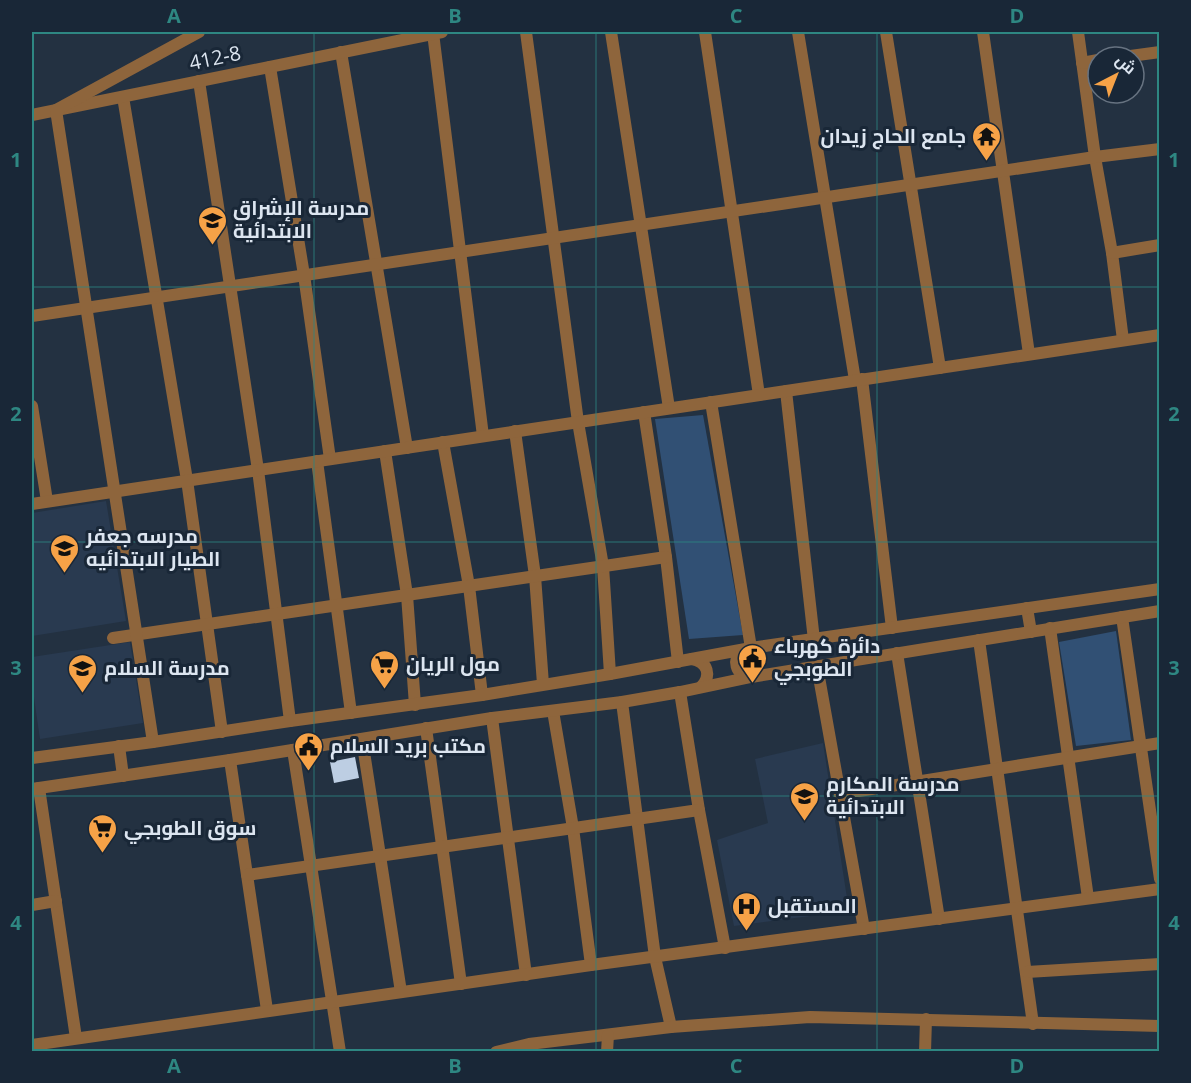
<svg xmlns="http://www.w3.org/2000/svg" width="1191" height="1083" font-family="'Open Sans',Cairo,sans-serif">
<rect width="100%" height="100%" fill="#233141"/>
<g fill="#293a50">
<polygon points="106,501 126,621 32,636 32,513"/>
<polygon points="130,642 143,723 40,739 32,684 32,657"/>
<polygon points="823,743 849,911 734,926 717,840 768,823 755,759"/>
</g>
<g fill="#315074">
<polygon points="703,415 743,635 689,639 655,419"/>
<polygon points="1116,631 1131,740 1076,746 1059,642"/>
</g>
<polygon fill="#bdcee3" points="355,757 359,778 334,783 330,762"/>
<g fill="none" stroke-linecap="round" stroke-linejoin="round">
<g stroke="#8e653c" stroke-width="12">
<polyline points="526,32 578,422 603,566 610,674"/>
<polyline points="611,32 669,408"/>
<polyline points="705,32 759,395"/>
<polyline points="798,32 855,380"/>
<polyline points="886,32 940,368"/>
<polyline points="983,32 1029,354"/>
<polyline points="1078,32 1095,157 1112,253 1123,340"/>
<polyline points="433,33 483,436"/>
<polyline points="341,52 407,448"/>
<polyline points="1123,57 1160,52"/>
<polyline points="1082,63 1098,60"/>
<polyline points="270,67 304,275 330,459"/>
<polyline points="199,81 258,470 290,721"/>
<polyline points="123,97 187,480 222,732"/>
<polyline points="32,115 442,32"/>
<polyline points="1112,253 1160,245"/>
<polyline points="32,316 1095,157 1160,149"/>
<polyline points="862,379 892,628"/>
<polyline points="786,391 814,640"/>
<polyline points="711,402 751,648"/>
<polyline points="32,406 47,501"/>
<polyline points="644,412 666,557 678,662"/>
<polyline points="515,431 535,576 543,684"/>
<polyline points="443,442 469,586 482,695"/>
<polyline points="385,451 407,595 415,705"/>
<polyline points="317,461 351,713"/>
<polyline points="32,504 1160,335"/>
<polyline points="1027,608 1031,632"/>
<polyline points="1122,617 1160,879"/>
<polyline points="1050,628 1088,898"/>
<polyline points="113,638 666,557"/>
<polyline points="979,640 1033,1024"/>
<path d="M742,650C732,660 735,674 750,677"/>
<polyline points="897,653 939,919"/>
<path d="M692,659C708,662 712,676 701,687"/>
<polyline points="817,666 864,929"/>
<polyline points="680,692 699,810 725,948"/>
<polyline points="622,702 655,957 671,1027"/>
<polyline points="553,711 573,828 591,965"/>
<polyline points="492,718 526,975"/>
<polyline points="426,728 461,984"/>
<polyline points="362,739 401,992"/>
<polyline points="153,742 56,110 199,32"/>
<polyline points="119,746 123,776"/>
<polyline points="293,750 340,1052"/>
<polyline points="32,758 153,742 290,721 482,695 610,674 751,648 1160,589"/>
<polyline points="230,760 267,1010"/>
<polyline points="39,788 76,1038"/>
<polyline points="32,789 230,760 492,718 622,702 680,692 751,677 1160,611"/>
<polyline points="840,794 1160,743"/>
<polyline points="247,875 699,810"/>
<polyline points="32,905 56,901"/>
<polyline points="1027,972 1160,964"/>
<polyline points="32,1045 591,965 1160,889"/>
<polyline points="496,1052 529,1044 671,1027 810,1017 1160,1026"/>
<polyline points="607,1052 608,1035"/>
<polyline points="925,1052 926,1019"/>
</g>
</g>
<path fill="none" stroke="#2e8782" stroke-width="1.5" stroke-opacity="0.55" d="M314,32V1052M596,32V1052M877,32V1052M32,287H1160M32,542H1160M32,796H1160"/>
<defs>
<symbol id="temple-pin" viewBox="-11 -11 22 30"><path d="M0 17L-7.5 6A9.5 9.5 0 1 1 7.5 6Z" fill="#f6a247" stroke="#192737"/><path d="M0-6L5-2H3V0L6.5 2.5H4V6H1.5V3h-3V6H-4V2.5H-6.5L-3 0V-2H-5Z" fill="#111"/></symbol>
<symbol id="school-pin" viewBox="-11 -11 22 30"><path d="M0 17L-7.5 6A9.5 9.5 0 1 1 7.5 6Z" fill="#f6a247" stroke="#192737"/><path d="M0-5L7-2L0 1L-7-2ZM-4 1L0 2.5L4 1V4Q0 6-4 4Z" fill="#111"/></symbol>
<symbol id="civic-pin" viewBox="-11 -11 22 30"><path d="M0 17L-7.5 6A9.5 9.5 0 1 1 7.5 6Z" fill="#f6a247" stroke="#192737"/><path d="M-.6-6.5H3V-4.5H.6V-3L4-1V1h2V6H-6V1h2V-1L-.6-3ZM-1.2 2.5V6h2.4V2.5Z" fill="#111"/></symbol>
<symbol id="supermarket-pin" viewBox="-11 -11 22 30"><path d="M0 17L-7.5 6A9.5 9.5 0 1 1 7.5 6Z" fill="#f6a247" stroke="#192737"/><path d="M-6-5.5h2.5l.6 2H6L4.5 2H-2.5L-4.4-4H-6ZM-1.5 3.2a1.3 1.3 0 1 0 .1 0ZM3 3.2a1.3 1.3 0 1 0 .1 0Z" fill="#111"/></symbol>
<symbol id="hospital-pin" viewBox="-11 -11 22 30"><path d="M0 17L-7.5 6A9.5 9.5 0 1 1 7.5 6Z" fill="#f6a247" stroke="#192737"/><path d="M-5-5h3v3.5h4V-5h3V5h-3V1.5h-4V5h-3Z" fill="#111"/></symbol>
</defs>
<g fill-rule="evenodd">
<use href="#temple-pin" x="970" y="120" width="33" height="45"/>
<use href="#school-pin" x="196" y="204" width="33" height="45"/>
<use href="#school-pin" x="48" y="532" width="33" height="45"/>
<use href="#civic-pin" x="736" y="642" width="33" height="45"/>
<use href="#supermarket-pin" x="368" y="648" width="33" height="45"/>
<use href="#school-pin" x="66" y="652" width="33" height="45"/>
<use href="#civic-pin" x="292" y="730" width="33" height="45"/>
<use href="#school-pin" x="788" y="780" width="33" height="45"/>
<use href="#supermarket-pin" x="86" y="812" width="33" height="45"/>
<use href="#hospital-pin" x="730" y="890" width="33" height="45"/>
</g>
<g text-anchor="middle" stroke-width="6" stroke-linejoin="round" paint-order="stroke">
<g font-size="20" fill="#dce5f0" stroke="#192737">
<text transform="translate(215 58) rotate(-12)" y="7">412-8</text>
</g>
<g font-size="20" font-weight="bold" fill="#dce5f0" stroke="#192737" text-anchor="start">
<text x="966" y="143" text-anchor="end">جامع الحاج زيدان</text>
<text x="233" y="215">مدرسة الإشراق<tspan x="233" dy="23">الابتدائية</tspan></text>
<text x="86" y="543">مدرسه جعفر<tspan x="86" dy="23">الطيار الابتدائيه</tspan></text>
<text x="774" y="653">دائرة كهرباء<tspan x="774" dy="23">الطوبجي</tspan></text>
<text x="406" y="671">مول الريان</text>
<text x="104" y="675">مدرسة السلام</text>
<text x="330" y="753">مكتب بريد السلام</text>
<text x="826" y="791">مدرسة المكارم<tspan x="826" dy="23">الابتدائية</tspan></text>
<text x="124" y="835">سوق الطوبجي</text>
<text x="768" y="913">المستقبل</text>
</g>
</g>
<rect width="1191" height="1083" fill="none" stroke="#192737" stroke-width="66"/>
<g transform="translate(1116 75) rotate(42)"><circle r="28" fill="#192737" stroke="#677381" stroke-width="1.5"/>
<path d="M0-4.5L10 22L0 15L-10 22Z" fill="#f6a247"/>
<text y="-9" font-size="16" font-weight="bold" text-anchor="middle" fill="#dce5f0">ش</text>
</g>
<rect x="33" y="33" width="1125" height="1017" fill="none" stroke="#2e8782" stroke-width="2"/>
<g font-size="20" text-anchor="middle" font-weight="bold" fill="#2e8782">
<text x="174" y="23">A</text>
<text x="455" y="23">B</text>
<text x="736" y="23">C</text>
<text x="1017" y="23">D</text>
<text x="16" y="167">1</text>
<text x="1174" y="167">1</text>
<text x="16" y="421">2</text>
<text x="1174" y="421">2</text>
<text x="16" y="675">3</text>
<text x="1174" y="675">3</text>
<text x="16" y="930">4</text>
<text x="1174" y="930">4</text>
<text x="174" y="1073">A</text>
<text x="455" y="1073">B</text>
<text x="736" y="1073">C</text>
<text x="1017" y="1073">D</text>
</g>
</svg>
